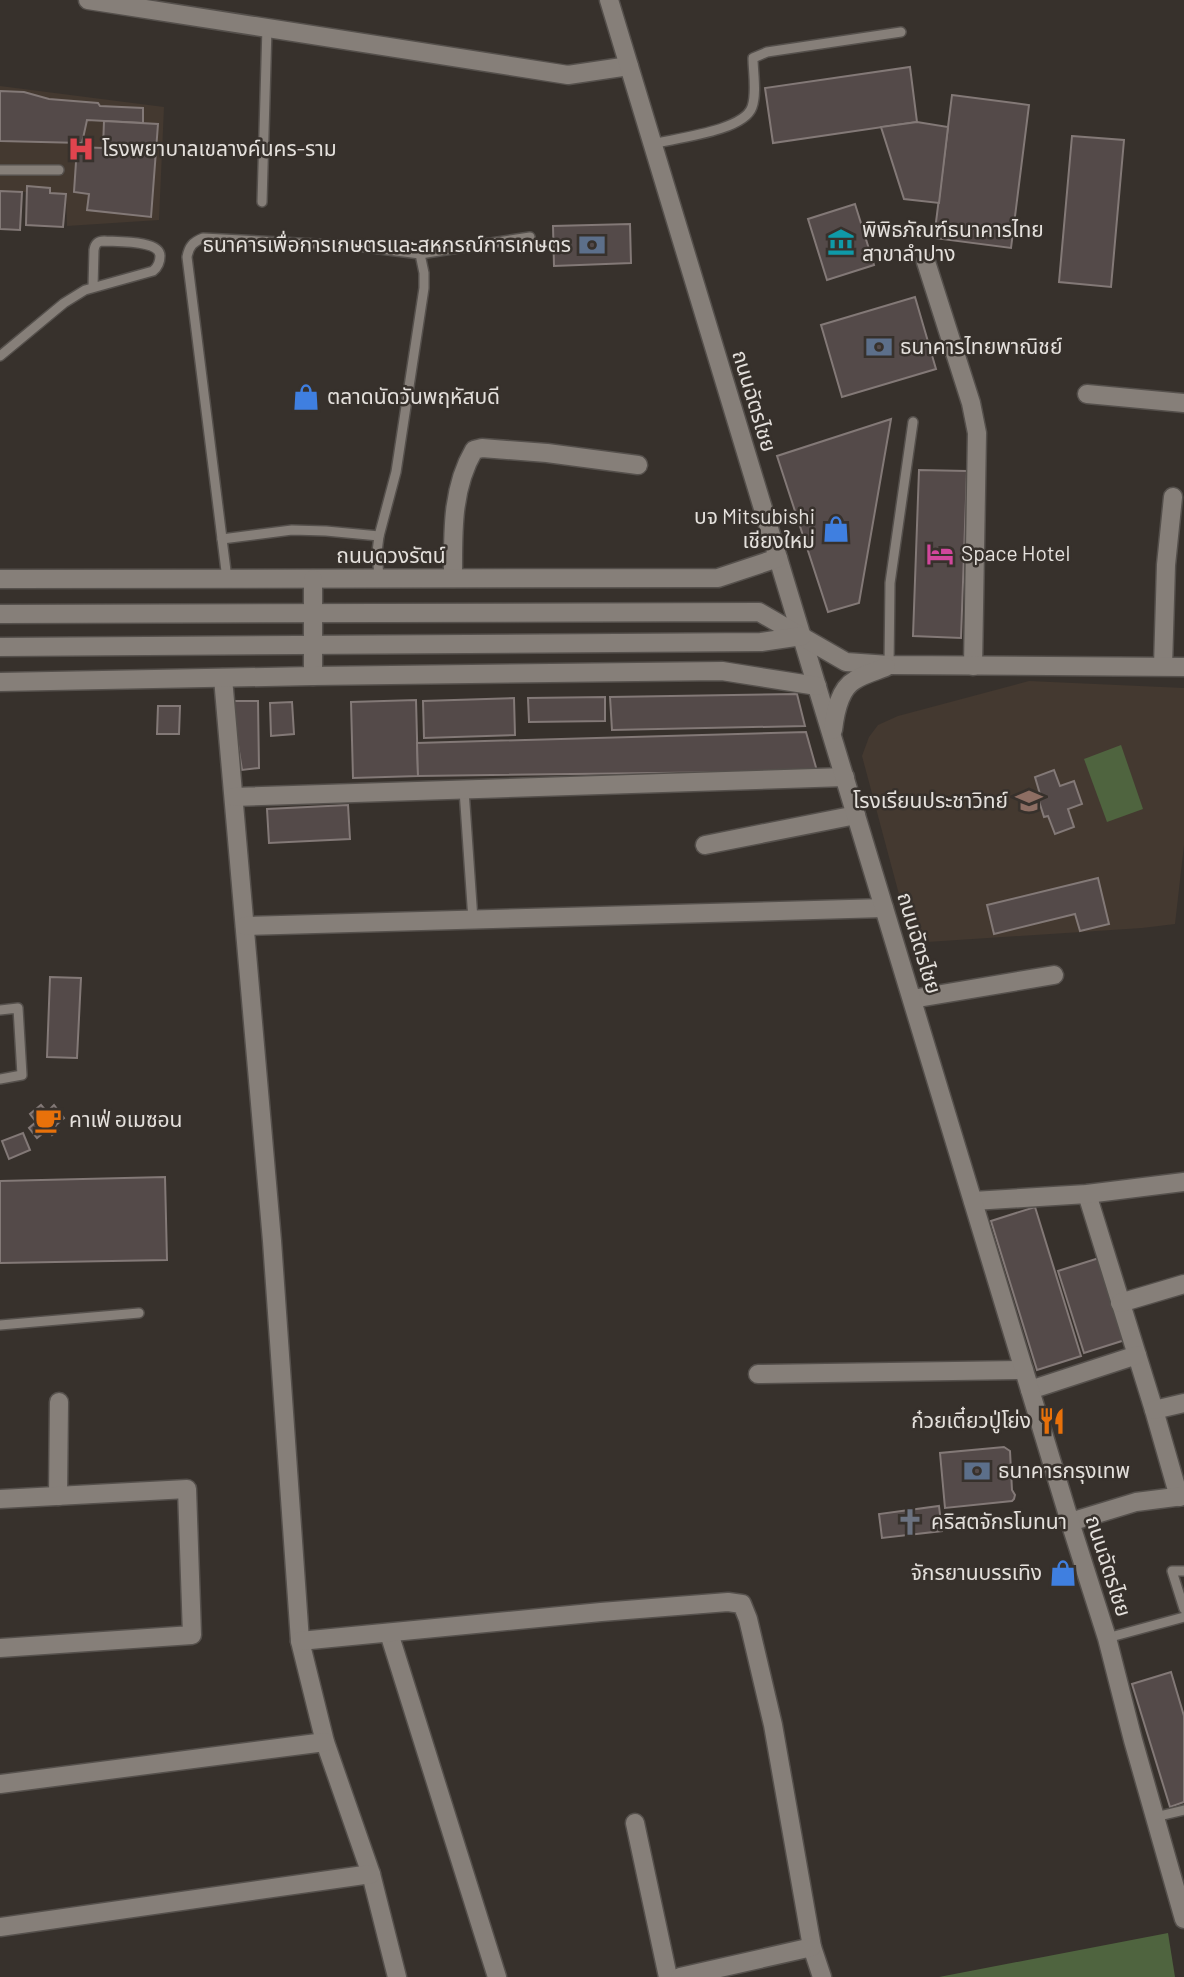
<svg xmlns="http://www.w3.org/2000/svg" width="1184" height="1977" font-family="Barlow,'Noto Sans Thai',sans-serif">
<rect width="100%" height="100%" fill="#37312c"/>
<g fill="#443930">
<polygon points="0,86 164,107 159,220 67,226 66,194 0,191"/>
<polygon points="1029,681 1184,688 1184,845 1175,924 1142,928 912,943 862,756 869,737 878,725 898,716"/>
</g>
<g fill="#4f643f">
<polygon points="1121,745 1143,809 1107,822 1084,759"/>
<polygon points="1168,1933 1175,1977 939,1977"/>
</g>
<g fill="#544a49" stroke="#837977" stroke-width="2">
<polygon points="910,67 917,122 773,143 765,88"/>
<polygon points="0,91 24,92 49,99 98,103 100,106 143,108 143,123 87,120 82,143 0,141"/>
<polygon points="952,95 1029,105 1011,248 934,238"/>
<polygon points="104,121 158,124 151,217 87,210 89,194 74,192 77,147 103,148"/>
<polygon points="917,122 948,127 939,203 904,199 881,127"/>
<polygon points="1072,136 1124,140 1111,287 1059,282"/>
<polygon points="27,186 50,188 50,193 66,194 63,227 26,225"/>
<polygon points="0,191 22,192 20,230 0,229"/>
<polygon points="855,204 874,265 827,280 808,219"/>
<polygon points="630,224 631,263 554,266 553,226"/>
<polygon points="915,297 936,369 842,397 821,325"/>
<polygon points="891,419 859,603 828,612 777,456"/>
<polygon points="919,470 967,471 961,638 913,636"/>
<polygon points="797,694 805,726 612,730 610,697"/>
<polygon points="605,697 605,721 529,722 528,698"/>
<polygon points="514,698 515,735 424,738 423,701"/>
<polygon points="416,700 418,776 353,778 351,702"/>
<polygon points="231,701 258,701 259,768 242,770"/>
<polygon points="292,702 294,734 271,736 270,703"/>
<polygon points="158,706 180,706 179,734 157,734"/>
<polygon points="806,732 817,771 418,776 417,743"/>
<polygon points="1054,770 1060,786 1074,781 1082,804 1068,809 1074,827 1055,834 1048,816 1044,817 1037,795 1040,794 1035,777"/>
<polygon points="348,805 350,839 269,843 267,809"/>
<polygon points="1098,878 1109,924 1080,931 1075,914 994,934 987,905"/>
<polygon points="50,977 81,978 77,1058 47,1057"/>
<polygon points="41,1105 47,1112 54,1105 64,1118 55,1126 58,1130 52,1135 48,1129 37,1138 29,1128 36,1122 30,1114"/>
<polygon points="23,1133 30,1150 9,1159 2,1141"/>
<polygon points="165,1177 167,1260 0,1263 0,1181"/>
<polygon points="1035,1207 1081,1356 1037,1370 991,1221"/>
<polygon points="1099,1258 1125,1340 1084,1353 1058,1271"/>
<polygon points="1004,1447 1010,1451 1012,1490 1015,1495 1014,1499 1012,1501 945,1508 940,1453"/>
<polygon points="939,1506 942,1531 882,1538 879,1514"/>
<polygon points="1171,1672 1184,1716 1184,1802 1170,1807 1132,1684"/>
</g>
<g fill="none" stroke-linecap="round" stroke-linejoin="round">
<defs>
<g id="lane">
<path d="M652,144C676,138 744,131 752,107C757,93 753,72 753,58L767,52L901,32"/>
<polyline points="0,170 59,170"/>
<polyline points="262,202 267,27"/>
<polyline points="420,254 530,237"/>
<path d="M0,356L64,303L85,290L153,271C158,267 160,263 160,256C160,240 117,242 104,241C97,241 95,244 94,250L93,287"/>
<polyline points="222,539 292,530 326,531 379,536"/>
<path d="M227,579L187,257C189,246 193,242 203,238L356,246L420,254L424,273V288L396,472L379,536L377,552L379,578"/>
<polyline points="889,665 890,583 913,422"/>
<polyline points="464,790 473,920"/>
<polyline points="0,1010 18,1008 22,1075 0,1079"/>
<polyline points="0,1325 139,1313"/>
<polyline points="1184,1571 1172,1571 1184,1609"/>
<polyline points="1107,1638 1184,1617"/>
<polyline points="1155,1817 1184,1810"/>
</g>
<g id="street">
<polyline points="88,0 568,75 629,66"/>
<polyline points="926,262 971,403 977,433 973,666"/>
<polyline points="1087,394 1184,403"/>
<path d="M453,578C453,535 451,489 474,450L482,448L547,453L638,465"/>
<polyline points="1163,666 1166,565 1173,497"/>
<polyline points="223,678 272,1241 300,1641 325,1742 371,1874 397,1977"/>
<polyline points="234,797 845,777"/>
<polyline points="705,845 856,815"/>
<polyline points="245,926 884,908"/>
<polyline points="912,999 1054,975"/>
<polyline points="1087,1194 1154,1410 1179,1497"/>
<polyline points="973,1201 1087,1194 1184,1182"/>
<polyline points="1120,1303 1184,1284"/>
<polyline points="758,1374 1024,1370"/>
<polyline points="1030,1390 1137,1355"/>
<polyline points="1154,1410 1184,1403"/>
<polyline points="58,1496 59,1402"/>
<polyline points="0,1499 187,1489 192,1635 0,1648"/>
<polyline points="1070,1522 1136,1502 1184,1496"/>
<polyline points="389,1633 497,1977"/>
<polyline points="300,1641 601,1612 728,1602 742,1604 748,1619 773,1725 812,1947 822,1977"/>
<polyline points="0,1784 325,1742"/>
<polyline points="635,1823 668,1977"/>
<polyline points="0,1927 371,1874"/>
<polyline points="680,1977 812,1947"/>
</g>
<g id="secondary">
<polyline points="609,0 1070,1522 1107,1638 1133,1740 1184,1919"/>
<polyline points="0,579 718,578 778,558"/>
<polyline points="0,614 759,612 846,662 889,665 1184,667"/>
<polyline points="0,647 761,642 802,636"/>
<polyline points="313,676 313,579"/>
<polyline points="0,682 313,676 722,671 817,686"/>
<path d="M833,730C835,713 839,689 855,680C864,674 876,671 886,667"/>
</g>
</defs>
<use href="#lane" stroke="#55504c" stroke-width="12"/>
<use href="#street" stroke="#55504c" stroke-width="21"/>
<use href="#secondary" stroke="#55504c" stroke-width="21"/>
<use href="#lane" stroke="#867f79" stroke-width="9"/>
<use href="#street" stroke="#867f79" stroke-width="18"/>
<use href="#secondary" stroke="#867f79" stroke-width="18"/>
</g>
<defs>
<symbol id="hospital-bare" viewBox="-9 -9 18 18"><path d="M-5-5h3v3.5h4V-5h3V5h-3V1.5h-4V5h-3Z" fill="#e0444e" stroke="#37312c" stroke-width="2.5" paint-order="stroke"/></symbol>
<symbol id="museum-bare" viewBox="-9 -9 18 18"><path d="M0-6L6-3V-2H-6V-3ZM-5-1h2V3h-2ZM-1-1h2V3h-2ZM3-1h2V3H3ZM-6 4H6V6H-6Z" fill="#0f9aa8" stroke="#37312c" stroke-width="2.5" paint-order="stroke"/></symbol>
<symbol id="bank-bare" viewBox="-9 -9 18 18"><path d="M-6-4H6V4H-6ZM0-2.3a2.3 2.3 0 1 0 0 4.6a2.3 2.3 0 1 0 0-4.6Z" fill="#5c6f8a" stroke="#37312c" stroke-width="2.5" paint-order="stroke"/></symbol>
<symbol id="shop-bare" viewBox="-9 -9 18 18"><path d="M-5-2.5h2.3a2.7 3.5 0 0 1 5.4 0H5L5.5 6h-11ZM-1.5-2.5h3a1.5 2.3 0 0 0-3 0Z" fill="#3f7fe0" stroke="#37312c" stroke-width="2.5" paint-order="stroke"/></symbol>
<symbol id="hotel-bare" viewBox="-9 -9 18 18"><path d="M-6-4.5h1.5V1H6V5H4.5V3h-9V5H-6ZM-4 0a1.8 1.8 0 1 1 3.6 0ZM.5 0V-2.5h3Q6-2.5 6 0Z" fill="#d1479c" stroke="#37312c" stroke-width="2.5" paint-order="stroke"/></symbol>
<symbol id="school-bare" viewBox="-9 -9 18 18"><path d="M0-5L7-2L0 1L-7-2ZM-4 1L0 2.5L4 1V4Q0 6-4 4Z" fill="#8d6e63" stroke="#37312c" stroke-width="2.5" paint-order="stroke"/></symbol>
<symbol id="cafe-bare" viewBox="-9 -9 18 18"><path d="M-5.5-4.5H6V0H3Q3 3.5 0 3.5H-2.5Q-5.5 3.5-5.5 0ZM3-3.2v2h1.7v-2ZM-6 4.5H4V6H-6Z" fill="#e8710a" stroke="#37312c" stroke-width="2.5" paint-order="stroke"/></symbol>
<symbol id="restaurant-bare" viewBox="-9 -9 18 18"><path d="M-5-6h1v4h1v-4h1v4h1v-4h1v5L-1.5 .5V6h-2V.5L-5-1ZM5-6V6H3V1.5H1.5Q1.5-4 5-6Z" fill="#e8710a" stroke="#37312c" stroke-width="2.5" paint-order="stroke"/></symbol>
<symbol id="church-bare" viewBox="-9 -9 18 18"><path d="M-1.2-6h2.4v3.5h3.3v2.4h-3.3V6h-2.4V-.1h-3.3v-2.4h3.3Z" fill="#6b7280" stroke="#37312c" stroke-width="2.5" paint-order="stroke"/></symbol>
</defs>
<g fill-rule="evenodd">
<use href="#hospital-bare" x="62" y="130" width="38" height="38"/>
<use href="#museum-bare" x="822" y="223" width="38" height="38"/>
<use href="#bank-bare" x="573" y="226" width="38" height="38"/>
<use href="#bank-bare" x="860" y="328" width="38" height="38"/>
<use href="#shop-bare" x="287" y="378" width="38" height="38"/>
<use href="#shop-bare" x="817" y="510" width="38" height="38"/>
<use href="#hotel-bare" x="921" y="535" width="38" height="38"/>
<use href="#school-bare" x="1010" y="782" width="38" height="38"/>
<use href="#cafe-bare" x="29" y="1101" width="38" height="38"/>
<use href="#restaurant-bare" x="1033" y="1402" width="38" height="38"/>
<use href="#bank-bare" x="958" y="1452" width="38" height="38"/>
<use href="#church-bare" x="891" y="1503" width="38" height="38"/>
<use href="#shop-bare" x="1044" y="1554" width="38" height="38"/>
</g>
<g text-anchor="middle" stroke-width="5" stroke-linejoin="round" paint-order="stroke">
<g font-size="21" fill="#e4e0dc" stroke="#37312c" text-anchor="start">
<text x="102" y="156">โรงพยาบาลเขลางค์นคร-ราม</text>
<text x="862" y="237">พิพิธภัณฑ์ธนาคารไทย<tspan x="862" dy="24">สาขาลำปาง</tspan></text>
<text x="571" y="252" text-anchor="end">ธนาคารเพื่อการเกษตรและสหกรณ์การเกษตร</text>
<text x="900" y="354">ธนาคารไทยพาณิชย์</text>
<text x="327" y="404">ตลาดนัดวันพฤหัสบดี</text>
<text x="815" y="524" text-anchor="end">บจ Mitsubishi<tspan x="815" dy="24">เชียงใหม่</tspan></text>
<text x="961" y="561">Space Hotel</text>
<text x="1008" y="808" text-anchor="end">โรงเรียนประชาวิทย์</text>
<text x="69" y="1127">คาเฟ่ อเมซอน</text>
<text x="1031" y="1428" text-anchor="end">ก๋วยเตี๋ยวปู่โย่ง</text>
<text x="998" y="1478">ธนาคารกรุงเทพ</text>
<text x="931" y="1529">คริสตจักรโมทนา</text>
<text x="1042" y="1580" text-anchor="end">จักรยานบรรเทิง</text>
</g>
<g font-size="21" fill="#e4e0dc" stroke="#37312c">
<text transform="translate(754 401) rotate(73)" y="7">ถนนฉัตรไชย</text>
<text x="391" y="563">ถนนดวงรัตน์</text>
<text transform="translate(919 943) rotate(73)" y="7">ถนนฉัตรไชย</text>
<text transform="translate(1108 1566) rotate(72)" y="7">ถนนฉัตรไชย</text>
</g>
</g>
</svg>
